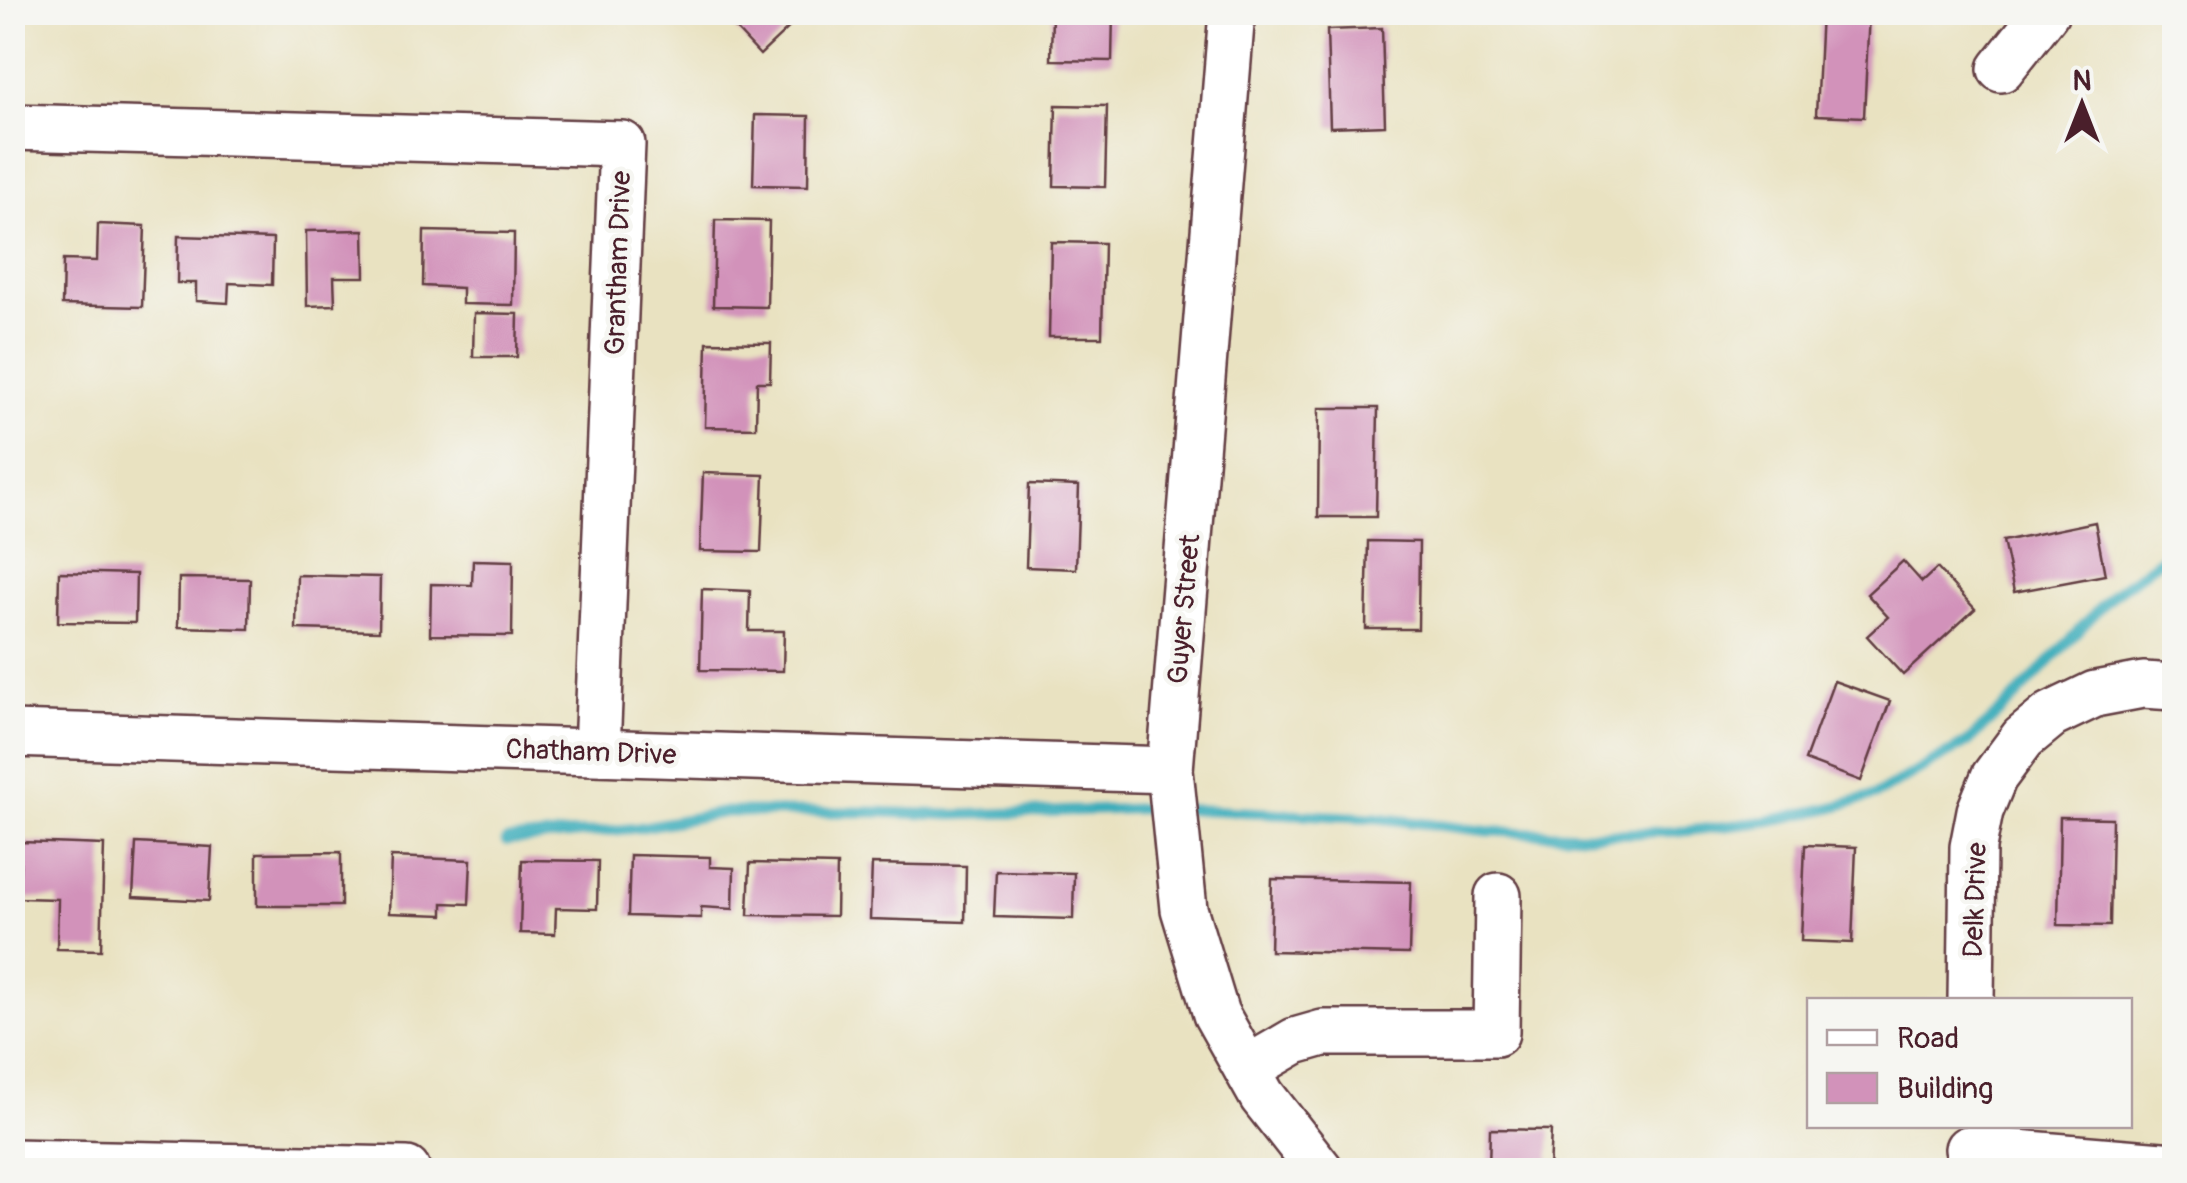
<svg xmlns="http://www.w3.org/2000/svg" width="2187" height="1183" font-family="Pangolin,sans-serif">
<rect width="100%" height="100%" fill="#f6f6f2"/>
<filter id="ink" filterUnits="userSpaceOnUse"><feTurbulence type="fractalNoise" baseFrequency=".01" numOctaves="2"/><feDisplacementMap in="SourceGraphic" scale="20" xChannelSelector="R" yChannelSelector="G"/><feConvolveMatrix kernelMatrix="1 2 1 2 8 2 1 2 1" color-interpolation-filters="sRGB"/></filter>
<filter id="wash" filterUnits="userSpaceOnUse"><feTurbulence type="fractalNoise" baseFrequency=".0048" numOctaves="4" result="noise"/><feDisplacementMap in="SourceGraphic" scale="40" xChannelSelector="R" yChannelSelector="G"/><feGaussianBlur stdDeviation="2.25" result="paint"/><feColorMatrix in="noise" values="0 0 0 0 0 0 0 0 0 0 0 0 0 0 0 0 0 1.4 0 .05"/><feComposite in="paint" operator="in"/></filter>
<g filter="url(#wash)">
<rect width="100%" height="100%" fill="#e9e2c1"/>
<g fill="none" stroke-linecap="round" stroke-linejoin="round">
<g stroke="#3eadbb" stroke-width="11">
<polyline points="1183,809 1378,818 1486,831 1585,835 1686,831 1768,821 1830,808 1876,795 1968,742 2017,696 2112,595 2174,549"/>
<polyline points="506,841 637,828 726,812 876,812 952,815 1164,808"/>
</g>
</g>
<g id="blocks">
<g fill="#d292ba">
<polygon points="720,12 788,12 796,21 760,55"/>
<polygon points="1052,12 1113,12 1112,61 1051,60"/>
<polygon points="1821,12 1869,12 1864,117 1816,115"/>
<polygon points="1382,28 1385,125 1330,127 1327,30"/>
<polygon points="1056,105 1107,106 1105,187 1054,186"/>
<polygon points="755,115 809,116 808,186 753,185"/>
<polygon points="715,220 769,221 767,307 713,306"/>
<polygon points="98,224 145,226 142,307 62,305 63,260 97,261"/>
<polygon points="364,230 365,277 334,277 335,305 307,306 306,231"/>
<polygon points="424,231 514,233 513,305 462,304 462,288 423,286"/>
<polygon points="178,236 273,239 272,285 229,283 228,303 196,301 196,283 177,283"/>
<polygon points="1051,242 1104,243 1102,337 1049,337"/>
<polygon points="474,313 518,314 517,357 473,357"/>
<polygon points="707,342 771,343 770,382 757,382 756,428 705,427"/>
<polygon points="1319,408 1378,408 1376,517 1318,517"/>
<polygon points="703,473 764,475 761,552 700,551"/>
<polygon points="1029,484 1079,486 1076,569 1026,567"/>
<polygon points="2095,522 2105,575 2014,592 2003,541"/>
<polygon points="1368,541 1419,542 1418,629 1366,629"/>
<polygon points="473,560 513,561 512,636 430,635 431,584 472,585"/>
<polygon points="1903,561 1922,582 1937,568 1975,609 1903,675 1867,636 1888,617 1867,594"/>
<polygon points="59,572 136,574 135,623 58,622"/>
<polygon points="297,575 380,577 379,631 296,629"/>
<polygon points="179,578 250,579 249,629 178,627"/>
<polygon points="702,589 750,591 749,631 784,631 783,671 700,670"/>
<polygon points="1834,681 1890,701 1861,781 1805,760"/>
<polygon points="2060,817 2112,818 2110,926 2058,925"/>
<polygon points="21,842 104,845 101,950 57,949 58,899 19,898"/>
<polygon points="136,843 212,847 209,901 133,897"/>
<polygon points="1805,845 1856,847 1852,943 1801,941"/>
<polygon points="341,852 341,906 257,906 257,853"/>
<polygon points="630,855 710,857 710,867 734,868 733,909 701,907 701,918 628,916"/>
<polygon points="391,857 471,860 469,904 443,903 443,915 389,913"/>
<polygon points="522,860 598,861 597,909 556,908 555,934 520,933"/>
<polygon points="750,863 837,865 836,916 748,915"/>
<polygon points="872,864 966,866 965,922 870,919"/>
<polygon points="996,871 1074,873 1073,919 994,917"/>
<polygon points="1272,879 1411,882 1409,954 1270,951"/>
<polygon points="1490,1129 1551,1130 1549,1170 1489,1170"/>
</g>
</g>
</g>
<g filter="url(#ink)">
<use href="#blocks" fill-opacity="0" stroke="#623c42" stroke-width="2.5"/>
<g fill="none" stroke-linecap="round" stroke-linejoin="round">
<defs>
<g id="minor">
<polyline points="1232,12 1170,770 1184,909 1216,1014 1262,1096 1320,1170"/>
<polyline points="2001,69 2046,12"/>
<polyline points="12,127 622,144 597,750"/>
<polyline points="12,734 1170,770"/>
<polyline points="1971,1000 1973,847 1980,811 1994,777 2023,738 2051,715 2095,694 2143,685 2174,687"/>
<polyline points="1247,1069 1295,1041 1323,1033 1496,1033 1498,896"/>
<polyline points="1968,1149 2174,1166"/>
<polyline points="12,1162 407,1170"/>
</g>
</defs>
<use href="#minor" stroke="#623c42" stroke-width="50"/>
<use href="#minor" stroke="#fff" stroke-width="45"/>
</g>
</g>
<g text-anchor="middle" stroke-width="9" stroke-linejoin="round" paint-order="stroke">
<g font-size="28" fill="#4a1f2b" stroke="#f6f6f2">
<text transform="translate(617 263) rotate(-88)" y="10">Grantham Drive</text>
<text transform="translate(1183 609) rotate(-85)" y="10">Guyer Street</text>
<text transform="translate(591 751) rotate(2)" y="10">Chatham Drive</text>
<text transform="translate(1974 900) rotate(-88)" y="10">Delk Drive</text>
</g>
</g>
<rect width="2187" height="1183" fill="none" stroke="#f6f6f2" stroke-width="50"/>
<rect x="1807" y="998" width="325" height="130" fill="#f6f6f2" stroke="#b1a0a2" stroke-width="2.5"/>
<rect x="1827" y="1030" width="50" height="15" fill="#ffffff" stroke="#b1a0a2" stroke-width="2.5"/>
<text x="1897" y="1048" font-size="30" fill="#4a1f2b">Road</text>
<rect x="1827" y="1073" width="50" height="30" fill="#d292ba" stroke="#b1a0a2" stroke-width="2.5"/>
<text x="1897" y="1098" font-size="30" fill="#4a1f2b">Building</text>
<g transform="translate(2082 105)" stroke="#f6f6f2" stroke-width="8" paint-order="stroke">
<path d="M0-8L18 38L0 25L-18 38Z" fill="#4a1f2b"/>
<text y="-15" font-size="28" font-weight="bold" text-anchor="middle" fill="#4a1f2b">N</text>
</g>
</svg>
